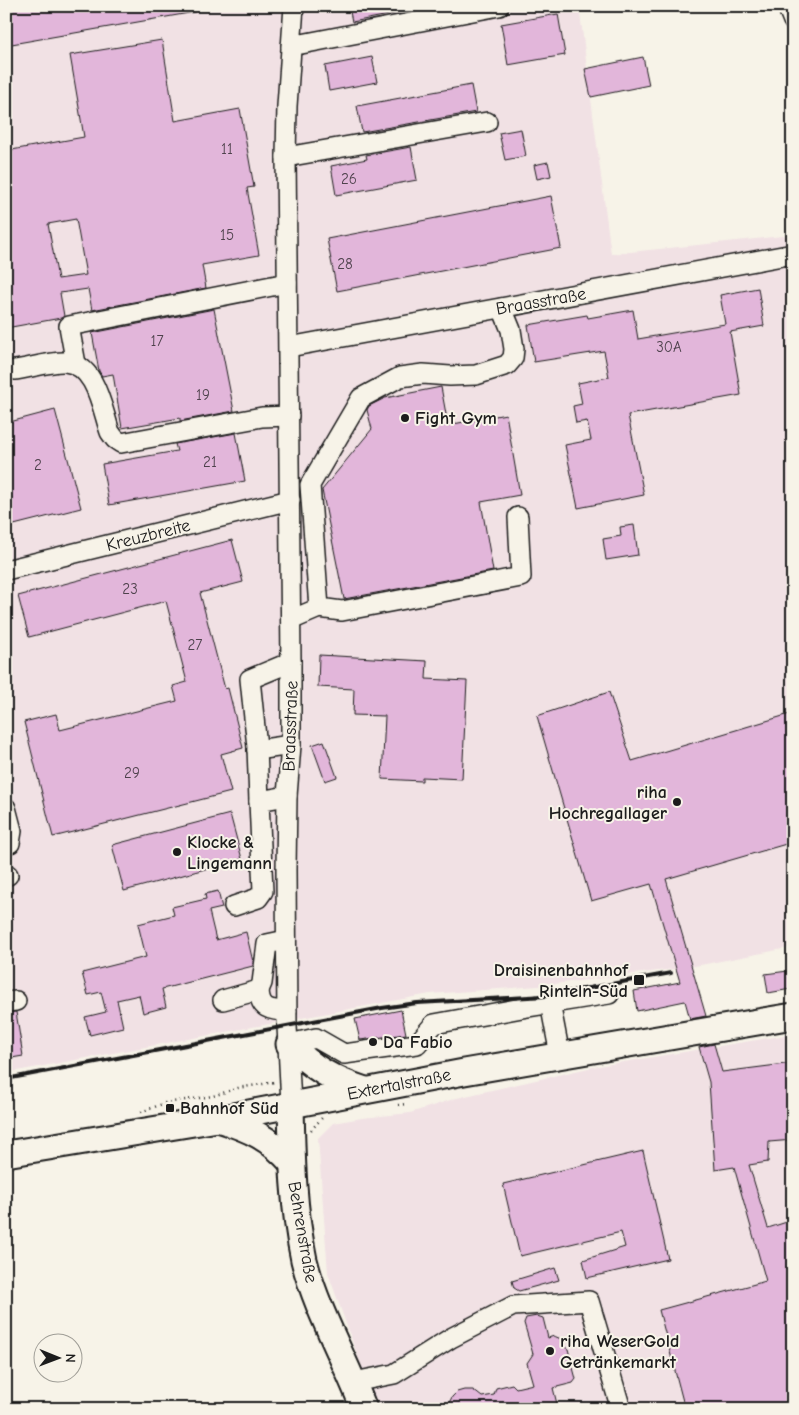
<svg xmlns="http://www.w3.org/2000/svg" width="799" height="1415" font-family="'Comic Neue',sans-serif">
<rect width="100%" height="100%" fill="#f7f3e8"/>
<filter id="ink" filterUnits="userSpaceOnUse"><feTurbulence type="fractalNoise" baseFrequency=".02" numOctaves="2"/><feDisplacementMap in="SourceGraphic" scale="10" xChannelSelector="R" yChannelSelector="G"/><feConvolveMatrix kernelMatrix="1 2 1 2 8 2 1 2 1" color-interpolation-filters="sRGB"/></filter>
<g filter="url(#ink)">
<g fill="#f1e1e4">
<polygon points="6,6 579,6 611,254 793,235 793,947 690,967 538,986 430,994 6,1073"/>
<polygon points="793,1034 793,1409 371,1409 364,1374 328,1273 318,1138 333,1123 362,1118 410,1113 457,1098 593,1067"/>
</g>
<g fill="#e2b6da" stroke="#1c1c1c" fill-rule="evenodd">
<polygon points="6,6 194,6 195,12 6,45"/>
<polygon points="349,6 410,6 410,11 352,22"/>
<polygon points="558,14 565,55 508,65 501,24"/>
<path d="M162,40L175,121L240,109L254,187L247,188L259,255L202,265L206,288L92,310L88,289L60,293L64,316L61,318L6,328V151L84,137L70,55ZM76,219L86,275L58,279L48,224Z"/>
<polygon points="372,57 377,82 329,91 325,66"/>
<polygon points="643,57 649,85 591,97 585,69"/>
<polygon points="471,85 476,112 362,132 357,106"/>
<polygon points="521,129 526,156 505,160 499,133"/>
<polygon points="411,147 417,180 336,195 331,166 367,159 366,155"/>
<polygon points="548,162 551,176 537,179 534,165"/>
<polygon points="551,196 561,248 337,291 327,239"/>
<polygon points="758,288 764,326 730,332 741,395 628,415 644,495 578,508 565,445 591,440 587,421 576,423 573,406 582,404 578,383 609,377 604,351 534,362 528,325 587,315 588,318 633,310 638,339 725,324 720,295"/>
<polygon points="214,309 234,411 180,421 180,418 122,428 113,374 102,376 99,371 92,333"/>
<polygon points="441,387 448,425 506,414 520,495 481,502 493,571 344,599 322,490 372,429 367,410 369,406 385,398"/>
<polygon points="55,410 81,508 6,527 6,423"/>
<polygon points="236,433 245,481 109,505 102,464 177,451 175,444"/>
<polygon points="634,525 638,555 606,560 603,539 621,536 620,527"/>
<polygon points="232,540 243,582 200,593 225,689 228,688 243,748 221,754 231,792 53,837 24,722 56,714 60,730 177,701 173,686 187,682 166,601 29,637 18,596"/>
<polygon points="319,655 427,661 426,679 467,681 462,779 422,777 422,781 382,779 385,716 353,715 354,689 318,687"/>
<polygon points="609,692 632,761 793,713 793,842 666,879 706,1016 690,1019 685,1001 637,1011 634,991 680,982 651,884 591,901 537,716"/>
<polygon points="324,741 337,777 325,781 312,745"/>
<polygon points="230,814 242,859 124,891 112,845"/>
<polygon points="218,891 222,908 209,911 216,940 246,932 253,962 253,966 162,989 166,1007 143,1013 139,995 117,1000 123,1027 90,1035 85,1017 106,1012 101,992 88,995 82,973 146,957 138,924 174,915 172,907 206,899 205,894"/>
<polygon points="788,971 791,989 768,993 765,974"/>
<polygon points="401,1010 406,1034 360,1040 355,1019"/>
<polygon points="16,1012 23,1056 6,1059 6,1013"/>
<polygon points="714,1044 722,1072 793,1063 793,1140 769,1142 768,1162 749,1165 768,1228 793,1220 793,1409 685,1409 659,1310 766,1281 734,1167 715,1170 709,1082 699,1047"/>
<polygon points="643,1151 668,1259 587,1278 583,1260 625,1247 621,1232 520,1256 503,1184"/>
<polygon points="555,1268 559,1280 519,1291 514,1288 512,1281"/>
<polygon points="537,1316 543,1318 548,1338 554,1336 561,1339 563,1346 568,1349 576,1379 573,1383 553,1388 557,1404 556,1407 553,1409 446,1409 452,1397 457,1392 464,1390 473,1390 482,1397 494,1395 496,1388 512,1384 516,1388 533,1384 527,1363 533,1354 524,1323 526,1318"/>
</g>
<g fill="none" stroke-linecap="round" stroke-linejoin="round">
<defs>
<g id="minor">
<polyline points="787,6 793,21"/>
<polyline points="291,46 499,6"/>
<polyline points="286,157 487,122"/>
<polyline points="289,347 793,254"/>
<polyline points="76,364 69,326 287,283"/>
<path d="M15,370C29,368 53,361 65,362C96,364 102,409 110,432L115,439L121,443L262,417L289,416"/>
<polyline points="6,570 290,500"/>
<polyline points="319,608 342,611 521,577 518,517"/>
<polyline points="291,620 319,608 310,485 361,398 400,377 423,374 450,376 476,375 507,365 513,358 514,349 511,330 502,308"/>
<polyline points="257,750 291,745"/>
<polyline points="287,796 259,801 257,747 250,679 291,662"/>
<polyline points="6,808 12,831 10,843 6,844"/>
<polyline points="6,875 8,875"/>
<polyline points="234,906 258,898 263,891 259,801"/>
<path d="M259,990C260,1010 270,1010 287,1011"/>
<polyline points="223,1000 259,990 262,983 267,944 286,940"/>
<polyline points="6,1002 16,1001"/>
<polyline points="550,1003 560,1055"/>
<polyline points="289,1044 316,1038 344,1054 417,1044 434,1024 522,1008 609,994"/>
<polyline points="291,1104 287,1026 286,870 287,796 291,745 291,662 286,157 287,106 294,6"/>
<polyline points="354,1382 394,1374 451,1338 513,1306 589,1301 621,1409"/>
</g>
<g id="major">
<path d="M289,1044C314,1069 331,1079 365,1090"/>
<path d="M291,1104C292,1157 293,1209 304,1260C316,1309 346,1361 364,1409"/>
<path d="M218,1119C250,1129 270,1138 292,1163"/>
<polyline points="6,1154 218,1119 464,1072 793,1016"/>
</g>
</defs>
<use href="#minor" stroke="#1c1c1c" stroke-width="22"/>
<use href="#major" stroke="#1c1c1c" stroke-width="29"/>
<g stroke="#1c1c1c" stroke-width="2.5" stroke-dasharray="1 4" stroke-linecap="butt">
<polyline points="398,1105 407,1104"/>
<polyline points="141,1112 165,1103 213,1096 238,1088 275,1082"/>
<polyline points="311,1130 322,1118"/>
</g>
<use href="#minor" stroke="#f7f3e8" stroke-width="19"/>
<use href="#major" stroke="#f7f3e8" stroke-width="25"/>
<polyline stroke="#1c1c1c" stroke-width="4" points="6,1079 382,1008 417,1003 546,996 671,973"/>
</g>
</g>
<g fill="#1c1c1c" stroke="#f7f3e8" stroke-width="2">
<circle cx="405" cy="418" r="5"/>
<circle cx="677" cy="802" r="5"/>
<circle cx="177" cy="852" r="5"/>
<rect x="633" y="974" width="12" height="12" rx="2.5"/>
<circle cx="373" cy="1042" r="5"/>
<rect x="165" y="1103" width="10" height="10" rx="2.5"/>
<circle cx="550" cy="1351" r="5"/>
</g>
<g text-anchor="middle" stroke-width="4" stroke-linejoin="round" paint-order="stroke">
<g font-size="15" fill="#4e424c">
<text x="227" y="154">11</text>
<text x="349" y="184">26</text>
<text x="227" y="240">15</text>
<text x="345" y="269">28</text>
<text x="157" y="346">17</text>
<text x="669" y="352">30A</text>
<text x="203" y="400">19</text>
<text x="210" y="467">21</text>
<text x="38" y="470">2</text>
<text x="130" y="594">23</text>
<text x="195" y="650">27</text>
<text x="132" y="778">29</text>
</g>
<g font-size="18" fill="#1c1c1c" stroke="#f7f3e8">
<text transform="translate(541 301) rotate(-10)" y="6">Braasstraße</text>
<text transform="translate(148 535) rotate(-14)" y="6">Kreuzbreite</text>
<text transform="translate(290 726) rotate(-88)" y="6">Braasstraße</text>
<text transform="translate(399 1084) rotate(-11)" y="6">Extertalstraße</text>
<text transform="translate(303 1232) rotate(80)" y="6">Behrenstraße</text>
</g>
<g font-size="18" font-weight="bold" fill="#1c1c1c" stroke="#f7f3e8" text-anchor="start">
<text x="415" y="424">Fight Gym</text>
<text x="667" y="798" text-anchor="end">riha<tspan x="667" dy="21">Hochregallager</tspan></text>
<text x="187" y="848">Klocke &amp;<tspan x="187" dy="21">Lingemann</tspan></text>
<text x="628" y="976" text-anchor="end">Draisinenbahnhof<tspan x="628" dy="21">Rinteln-Süd</tspan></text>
<text x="383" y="1048">Da Fabio</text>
<text x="180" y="1114">Bahnhof Süd</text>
<text x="560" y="1347">riha WeserGold<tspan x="560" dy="21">Getränkemarkt</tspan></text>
</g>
</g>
<rect width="799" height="1415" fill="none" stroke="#f7f3e8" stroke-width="25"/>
<rect x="12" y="12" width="774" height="1390" fill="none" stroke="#1c1c1c" stroke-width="2" filter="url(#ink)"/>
<g transform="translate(58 1358) rotate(91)"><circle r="24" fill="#f7f3e8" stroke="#9f9d96"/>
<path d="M0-4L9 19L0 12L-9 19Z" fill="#1c1c1c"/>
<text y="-8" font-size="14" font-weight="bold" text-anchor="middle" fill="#1c1c1c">N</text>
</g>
</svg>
